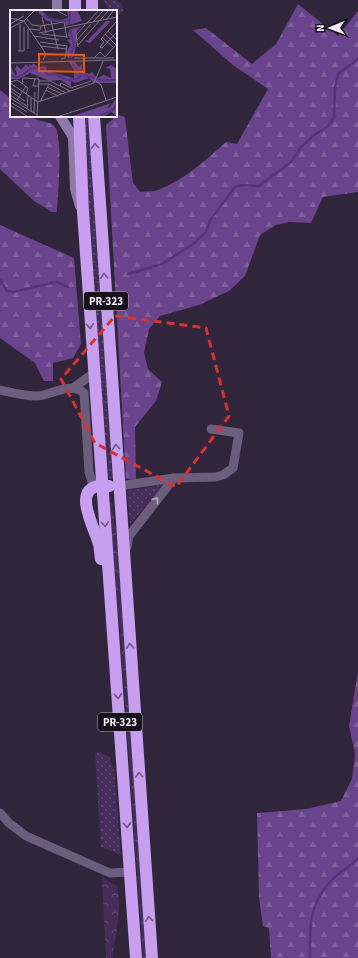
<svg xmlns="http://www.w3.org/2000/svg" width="358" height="958" font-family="'Source Sans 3',sans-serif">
<defs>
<pattern id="grass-dots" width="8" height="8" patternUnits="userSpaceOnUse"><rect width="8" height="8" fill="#442d59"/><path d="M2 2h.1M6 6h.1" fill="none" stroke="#5f4c72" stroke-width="1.8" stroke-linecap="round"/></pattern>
<pattern id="forest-firs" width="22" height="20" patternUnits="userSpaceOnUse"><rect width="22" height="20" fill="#69438b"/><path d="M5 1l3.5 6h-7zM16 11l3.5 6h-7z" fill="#7f5e9c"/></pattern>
<pattern id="park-crowns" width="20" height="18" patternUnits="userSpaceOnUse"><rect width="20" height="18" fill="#442d59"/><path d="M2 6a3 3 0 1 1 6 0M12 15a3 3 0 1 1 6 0" fill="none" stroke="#5f4c72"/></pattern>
</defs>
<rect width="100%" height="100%" fill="#31253c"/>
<g fill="url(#grass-dots)">
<polygon points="103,0 115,0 122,4 124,11 118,14 116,11 110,11"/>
<polygon points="81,116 91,116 114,478 111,479 108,478"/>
<polygon points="164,484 130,524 127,491"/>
<polygon points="101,752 110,758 114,769 121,855 101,847 95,753"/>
</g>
<g fill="url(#forest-firs)">
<path d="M298,4L338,36L358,11V192L323,197L311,223L289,222L276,225L260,235L245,276L229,291L199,305L160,316L149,329L144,353L148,369L162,382L156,401L135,427L136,480L126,479L106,125L118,115L125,117L133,183L140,192C146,191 153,192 158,190C184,180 206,160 226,142L237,144L268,89L233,65L193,30L206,28L252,64L276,44Z"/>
<path d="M0,90L11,99V116H30C37,122 52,121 55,127C63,138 58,196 57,212H52L34,201L0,169Z"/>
<polygon points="0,225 74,258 81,344 73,358 53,363 53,381 44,381 35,363 0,338"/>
<polygon points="358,672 358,958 271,958 269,928 263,926 259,898 257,813 306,809 341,801 352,779 355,754 349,726"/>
</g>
<g fill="url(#park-crowns)">
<polygon points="107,497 112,504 128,631 151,958 143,958 120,631"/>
<path d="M102,877L117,886C122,910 116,935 112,958H106Z"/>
</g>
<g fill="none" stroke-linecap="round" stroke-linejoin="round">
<g stroke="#59337a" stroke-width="2.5">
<polyline points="128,274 162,264 193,244 206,232 210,220 235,187 239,185 259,186 291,162 301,147 314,135 327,127 334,118 335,88 338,74 358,59"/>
<polyline points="0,280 7,291 13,292 56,282 68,287"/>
<path d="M310,958C310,928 308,906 330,882C338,873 349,868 358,858"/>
</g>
<g stroke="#6c5d7d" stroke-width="9">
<polyline points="73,388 94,373"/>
<path d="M0,390C13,393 25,396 38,396C52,395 71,381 84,393L89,472L94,487"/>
<polyline points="119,486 174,478 216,477 223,475 233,468 239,433 211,429"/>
<polyline points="127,547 129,536 174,478"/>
<polyline points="0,813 9,823 26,836 110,873 130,872"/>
</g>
<g stroke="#9178ab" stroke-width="10">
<polyline points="57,0 57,11"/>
<polyline points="60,116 73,137 75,189 80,206"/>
</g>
<g stroke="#c79fef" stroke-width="12">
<polyline points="75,0 75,11"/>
<polyline points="92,0 92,11"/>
<polyline points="79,116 83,212 136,958"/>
<polyline points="94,116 152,958"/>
<path d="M101,559C100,554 100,549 99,544C93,524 68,482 109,486"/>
</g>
</g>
<defs><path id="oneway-chevron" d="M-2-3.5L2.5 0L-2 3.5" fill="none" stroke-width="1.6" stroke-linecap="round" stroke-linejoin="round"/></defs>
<g stroke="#6e5885">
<use href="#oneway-chevron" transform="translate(95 146) rotate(-94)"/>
<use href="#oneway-chevron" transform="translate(104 276) rotate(-94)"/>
<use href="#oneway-chevron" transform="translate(90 326) rotate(86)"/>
<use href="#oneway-chevron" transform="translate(116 447) rotate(-94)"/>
<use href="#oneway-chevron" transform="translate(105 524) rotate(86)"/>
<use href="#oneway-chevron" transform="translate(130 646) rotate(-94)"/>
<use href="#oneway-chevron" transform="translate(118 696) rotate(86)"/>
<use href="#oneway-chevron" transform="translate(139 775) rotate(-94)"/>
<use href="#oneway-chevron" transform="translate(127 825) rotate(86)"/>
<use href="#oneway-chevron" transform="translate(149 919) rotate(-94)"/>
</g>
<use stroke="#b6abc2" href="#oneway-chevron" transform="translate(156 500) rotate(-52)"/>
<path fill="none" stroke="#d73232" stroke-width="3" stroke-dasharray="8 5" stroke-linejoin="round" d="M115,316L206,328L229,416L176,487L95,443L61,379Z"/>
<g text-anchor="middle" stroke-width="3.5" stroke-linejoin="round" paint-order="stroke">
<g fill="#16111b" stroke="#b0aab7" stroke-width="1">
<rect x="84" y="292" width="44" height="18" rx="3"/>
<rect x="98" y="713" width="44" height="18" rx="3"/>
</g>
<g font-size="11" font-weight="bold" fill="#f2ebfa">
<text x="106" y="305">PR-323</text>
<text x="120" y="726">PR-323</text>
</g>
</g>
<g transform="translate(10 10)">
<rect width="107" height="107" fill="#31253c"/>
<path d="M31,0L40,8L50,10L58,8L57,0H67L72,11L56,16L55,12L37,11L28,2ZM96,11H101L80,33L74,31L78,30ZM71,16L67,21L65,42L62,48H58L56,42L61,35L57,30L61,29L58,26L59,20ZM59,52H65L69,57L72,54V61L79,64L82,62L87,68L94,65L101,68L100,59L95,58L101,55L107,59V73H84L79,68L65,73L61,71V77L51,70L40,71L20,63L9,69H0V54L5,65L7,64L5,59L7,55L11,60L16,54L19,57V54L22,56L23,53L28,57L36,56L37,61L64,68V60ZM107,87V107L101,102L93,107H60L101,93L97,98L100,97Z" fill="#69438b"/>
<path fill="none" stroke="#59337a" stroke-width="2" d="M34,6L47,11L60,10M59,15L60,0M60,48L64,35L60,19M62,54L72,65M73,65L91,70H107M0,66L10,67L20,59L26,58L32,59L38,65L45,64L56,70L67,69L72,65M88,107L104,99L107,93"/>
<path fill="none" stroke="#7e7488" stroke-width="1" d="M46,0L57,6M32,7L36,23M0,8L14,11L36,44L33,50M17,9L22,15L30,16L54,12L57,28M96,10L104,0M41,11L48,39M83,12L94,0M0,14L14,6M10,14V41M76,14L89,0M0,18L14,11L25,0M19,19L30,20L31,16M98,21L107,30M29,23L107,7M32,24L57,27M95,24L106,35M24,26L49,30M92,27L104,38M67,30L81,14M30,32L57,36L55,48L51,49M68,35L99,0M30,36L57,39M68,37L66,25L75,15M92,38L90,37L94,32L91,29L106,12M92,38L107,22M18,39V19M8,41H14V17M95,47L107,34M64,48H104M84,48L90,42L95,47M0,53L107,50M25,69L23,76H28M29,71H40L60,81M86,71L91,75L96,90M0,72L7,70L18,78L16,84M0,73L28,92M12,74L13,68L29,69L27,107M28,74H39L56,83M50,76L51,73L61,78L81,71M37,77L52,84M0,78L11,85M36,80L48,86M0,81L15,91M0,85L17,96M0,88L27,105M7,90L16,76M28,92L84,73L93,51M30,92L39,74M2,93L17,102M0,95L18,107M17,99L18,85M21,101V88M24,103L25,82M47,107L107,87"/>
<path fill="#e8590c" fill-opacity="0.15" stroke="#e8590c" stroke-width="2" d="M29,44L74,45V62L29,61Z"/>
<rect width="107" height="107" fill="none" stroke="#f2ebfa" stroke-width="2"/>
</g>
<g transform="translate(330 28) rotate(269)" stroke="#16111b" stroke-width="3" paint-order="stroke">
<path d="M0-3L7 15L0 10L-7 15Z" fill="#f2ebfa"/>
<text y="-6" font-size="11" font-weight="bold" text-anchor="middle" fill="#f2ebfa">N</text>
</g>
</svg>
